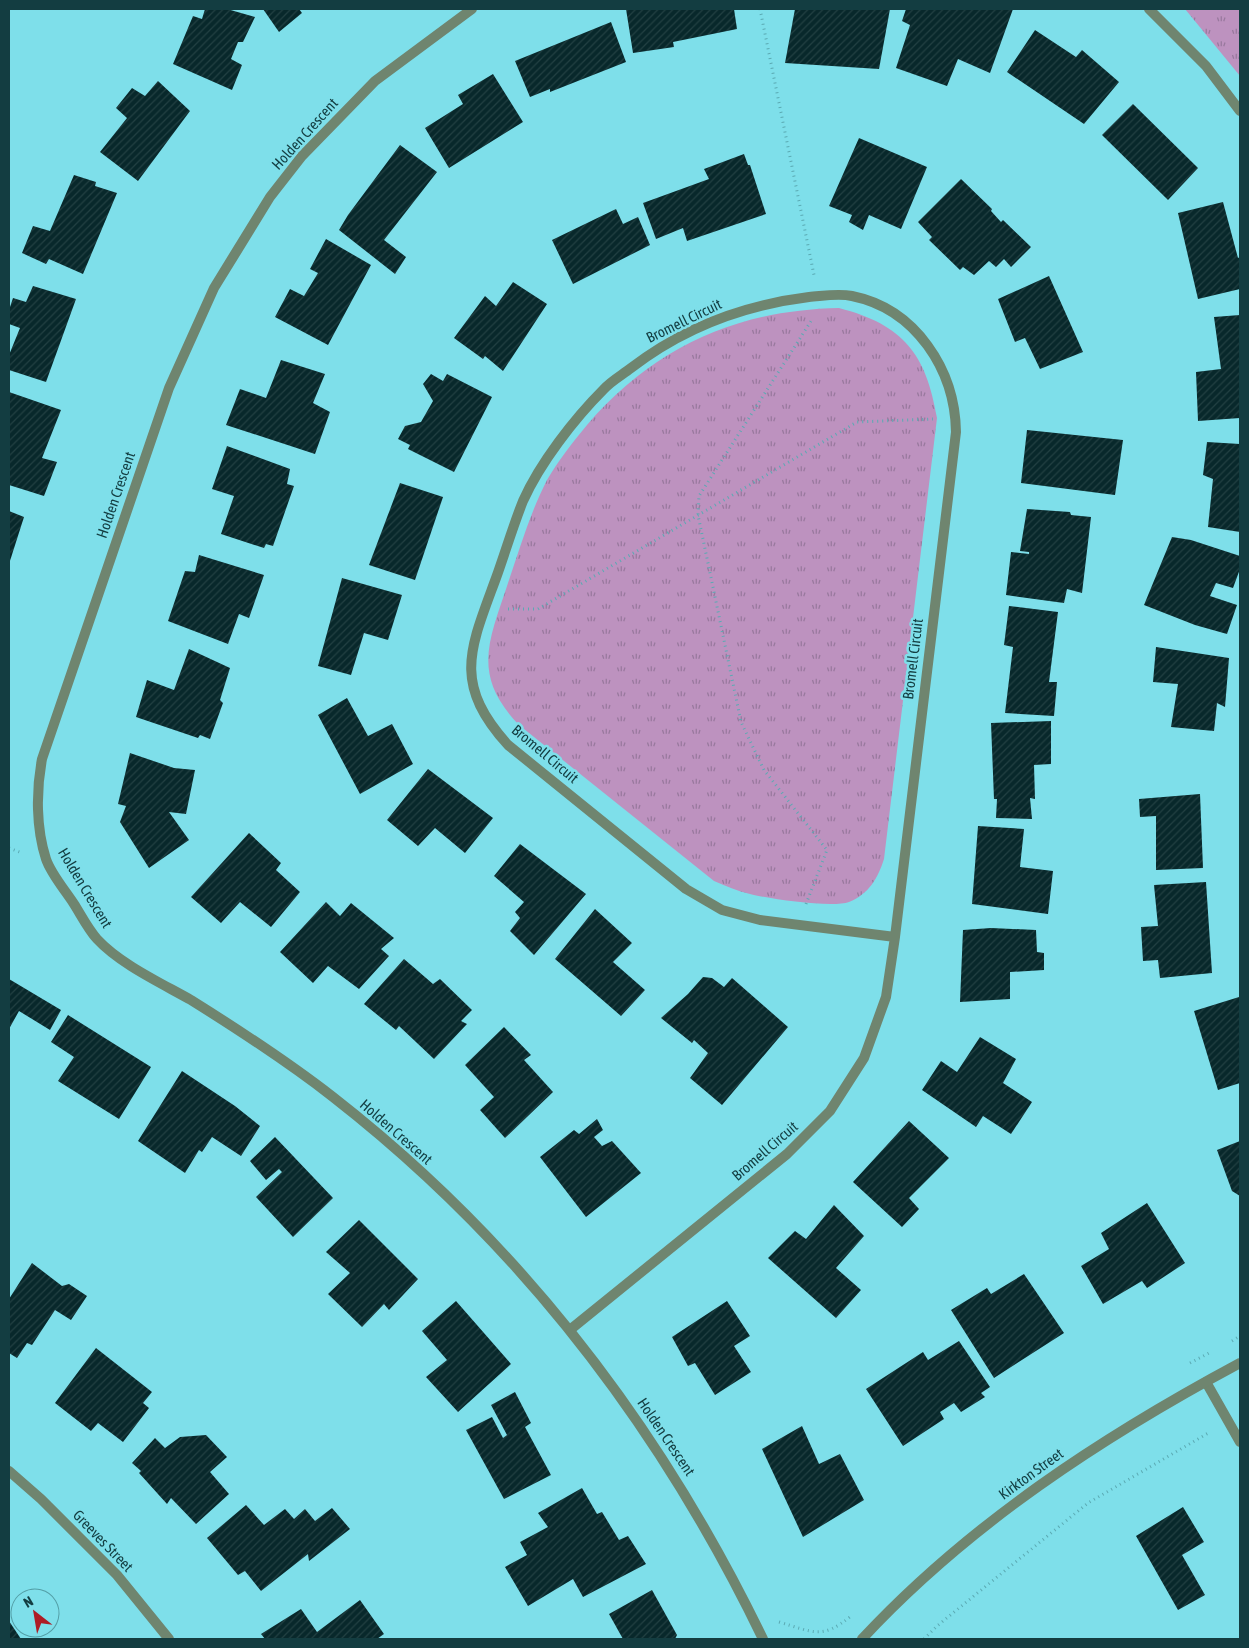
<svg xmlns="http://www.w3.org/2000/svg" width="1249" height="1648" font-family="'Asap Condensed',sans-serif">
<defs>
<pattern id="park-tufts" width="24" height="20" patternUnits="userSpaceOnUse" patternTransform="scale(1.25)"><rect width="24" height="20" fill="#bd92bf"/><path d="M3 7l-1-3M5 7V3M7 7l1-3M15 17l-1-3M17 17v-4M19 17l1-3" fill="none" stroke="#98789d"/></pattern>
<pattern id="building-hatch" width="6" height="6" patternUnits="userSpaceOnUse" patternTransform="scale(1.25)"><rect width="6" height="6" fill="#08282b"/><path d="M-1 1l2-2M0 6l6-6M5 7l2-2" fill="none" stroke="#224042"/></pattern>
</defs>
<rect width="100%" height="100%" fill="#7edfea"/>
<g fill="url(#park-tufts)">
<polygon points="1185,9 1240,9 1240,76"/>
<path d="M839,308C904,325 926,354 937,418L884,859C878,878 869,894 849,902C832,908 769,899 750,894C737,891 726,886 714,881L519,725C471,675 489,641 508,583C520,548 530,513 547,480C558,461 573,442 587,425C654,347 737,310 839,308Z"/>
</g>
<g fill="url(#building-hatch)">
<polygon points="205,9 227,9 255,17 243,42 238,42 231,59 242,65 232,90 173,64 193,16 202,19"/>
<polygon points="263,9 299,9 302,13 279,32"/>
<polygon points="626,9 734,9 737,29 673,42 674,47 633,53"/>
<polygon points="795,9 890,9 879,69 785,63"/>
<polygon points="906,9 1013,9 990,73 958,59 947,86 896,68 910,25 902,21"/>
<polygon points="611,22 626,62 550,92 550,89 530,97 515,61"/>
<polygon points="1035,30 1076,57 1082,50 1119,82 1084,124 1007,72"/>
<polygon points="493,74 523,122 449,168 425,128 463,104 458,95"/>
<polygon points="158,81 190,111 138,181 100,152 127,118 116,108 132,88 145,96"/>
<polygon points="1133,104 1198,168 1168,200 1102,135"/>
<polygon points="859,138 927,167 901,229 869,215 863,230 849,222 852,215 829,206"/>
<polygon points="400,145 437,172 384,240 406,257 395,274 339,230 348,215"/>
<polygon points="744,154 748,165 750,165 766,214 687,241 683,228 656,239 643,203 709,179 704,169"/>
<polygon points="74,175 96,182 95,186 117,193 83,274 49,259 46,264 22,253 33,226 50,231"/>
<polygon points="961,179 992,209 991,211 1001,222 1003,220 1031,247 1011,267 1004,259 996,267 989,261 974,275 963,267 960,270 929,240 932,237 918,222"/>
<polygon points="1223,202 1238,258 1240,257 1240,289 1198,299 1178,213"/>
<polygon points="616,209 623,224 638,217 650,245 573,284 552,240"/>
<polygon points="326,239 371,265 328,345 275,317 290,289 304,296 318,273 310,269"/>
<polygon points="1049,276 1083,352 1040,369 1025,338 1015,342 998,299"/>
<polygon points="513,282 547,304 503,371 485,356 483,359 454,338 485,296 496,306"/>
<polygon points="33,286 76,299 46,382 9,370 9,355 20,328 9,324 9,310 13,298 26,302"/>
<polygon points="1240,315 1240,418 1198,421 1196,372 1221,369 1214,317"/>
<polygon points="281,360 325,374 313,403 330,412 315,454 226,425 240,389 266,398"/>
<polygon points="431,374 443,381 447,374 492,397 454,472 408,449 410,445 398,439 405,426 421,422 433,401 423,384"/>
<polygon points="9,392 61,410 42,458 57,462 44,496 9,485"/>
<polygon points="1027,430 1123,440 1115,495 1021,483"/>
<polygon points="1207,442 1240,444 1240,532 1208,527 1213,479 1203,475"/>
<polygon points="227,446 290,469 287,484 294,486 273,546 266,544 264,548 221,534 234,496 212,489"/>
<polygon points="400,483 443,497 415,580 369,565"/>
<polygon points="1027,509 1070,512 1071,515 1091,517 1082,593 1067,589 1064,603 1006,595 1011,552 1029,554 1029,552 1020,551"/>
<polygon points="9,511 24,517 9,564"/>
<polygon points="1172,537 1191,540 1240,556 1240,569 1233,588 1216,583 1210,596 1237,605 1227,634 1195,625 1144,605"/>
<polygon points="199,555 264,575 249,618 239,614 228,644 168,621 185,571 195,572"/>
<polygon points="342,578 402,595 388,640 364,633 351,675 318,666"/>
<polygon points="1009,606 1058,612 1049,682 1057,682 1054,716 1005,713 1013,647 1004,645"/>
<polygon points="1156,647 1229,658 1225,707 1217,703 1214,731 1171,727 1178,684 1153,682"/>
<polygon points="189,649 230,668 220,700 223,703 210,739 200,735 198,738 136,717 147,680 174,690"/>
<polygon points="347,698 368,736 392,724 413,764 360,794 318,715"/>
<polygon points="1051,721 1051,764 1034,765 1035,799 1030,798 1032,819 996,818 997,799 994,799 991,723"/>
<polygon points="130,753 174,768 195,770 186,814 169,812 189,840 149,868 120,822 126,806 118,804"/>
<polygon points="428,769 493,818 465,853 435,828 418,846 387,820"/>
<polygon points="1200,794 1203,868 1156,870 1156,816 1140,817 1139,799"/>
<polygon points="978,826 1024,829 1020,867 1053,871 1048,914 972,904"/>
<polygon points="249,833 281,863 276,870 300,892 271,927 240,902 221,923 191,897"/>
<polygon points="520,844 586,894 534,955 510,931 520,918 515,912 524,902 494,876"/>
<polygon points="1206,882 1212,973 1160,978 1158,960 1143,961 1141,927 1158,926 1154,885"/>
<polygon points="326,902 340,916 351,903 394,938 381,949 389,956 359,989 328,966 313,983 280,952"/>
<polygon points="595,909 632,943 613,962 645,990 621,1016 555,959"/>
<polygon points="991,928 1036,930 1037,952 1044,953 1044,970 1010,972 1010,999 960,1002 963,930"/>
<polygon points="404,959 433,984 440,979 472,1010 461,1021 467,1024 434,1059 399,1026 396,1030 364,1004"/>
<polygon points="703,977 712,978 724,987 732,978 788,1027 722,1105 690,1078 708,1053 694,1040 692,1043 661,1018 688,994"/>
<polygon points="9,979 61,1010 50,1030 19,1011 9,1029"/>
<polygon points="1239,997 1240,1083 1218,1090 1194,1011"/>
<polygon points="68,1015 151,1067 119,1119 58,1081 74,1057 51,1042"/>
<polygon points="504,1027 531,1055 524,1060 553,1092 505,1138 480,1110 494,1097 465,1065"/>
<polygon points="980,1037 1016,1059 1003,1083 1032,1102 1011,1134 983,1116 976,1127 922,1090 941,1061 957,1072"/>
<polygon points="182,1071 235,1106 260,1126 241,1156 212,1137 202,1152 199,1150 185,1173 138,1141"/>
<polygon points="597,1119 603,1130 594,1137 602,1146 612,1141 641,1173 586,1217 540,1157 574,1130 579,1134"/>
<polygon points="909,1121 949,1158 909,1198 919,1209 902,1227 853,1182"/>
<polygon points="275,1137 333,1198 293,1237 256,1197 282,1172 279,1169 266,1180 250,1161"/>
<polygon points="1240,1141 1240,1196 1232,1191 1217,1150"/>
<polygon points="1147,1203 1185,1263 1147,1288 1142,1281 1103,1304 1081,1266 1109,1249 1101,1233"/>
<polygon points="834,1205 864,1236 836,1268 861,1290 836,1318 768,1258 795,1231 806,1239"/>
<polygon points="359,1220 418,1279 389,1310 384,1304 362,1327 328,1294 350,1273 326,1252"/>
<polygon points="32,1263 62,1286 69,1284 87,1296 71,1320 55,1310 32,1345 27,1343 17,1358 9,1353 9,1299"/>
<polygon points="1024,1274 1064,1333 994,1378 951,1310 987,1288 991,1294"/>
<polygon points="456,1301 511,1364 458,1412 426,1377 447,1360 422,1331"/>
<polygon points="727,1301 750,1336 734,1346 751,1372 715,1395 695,1363 688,1366 672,1337"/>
<polygon points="959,1341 990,1387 981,1393 985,1397 961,1412 954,1403 940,1412 944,1419 903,1446 866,1389 923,1352 928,1360"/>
<polygon points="96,1348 152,1392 143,1403 149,1408 123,1442 98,1423 91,1431 55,1403"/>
<polygon points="515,1392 531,1423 525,1427 551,1475 504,1499 466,1430 492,1417 503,1438 507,1435 491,1405"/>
<polygon points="802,1426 819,1464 840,1454 864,1500 803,1537 762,1449"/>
<polygon points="206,1435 227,1457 210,1472 229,1494 196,1524 171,1498 167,1504 139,1473 141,1471 132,1463 155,1438 165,1448 180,1437"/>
<polygon points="582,1488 597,1514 602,1512 619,1540 628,1536 646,1564 583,1597 573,1579 528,1606 505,1567 527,1555 520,1542 548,1527 538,1513"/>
<polygon points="246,1505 264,1525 285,1509 294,1519 305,1509 315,1521 332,1508 350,1529 309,1561 308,1554 261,1591 245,1571 238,1575 207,1538"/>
<polygon points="1183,1507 1204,1542 1182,1555 1205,1595 1178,1610 1136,1536"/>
<polygon points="652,1590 677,1635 675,1639 623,1639 609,1614"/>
<polygon points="360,1600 384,1634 377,1639 265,1639 261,1634 301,1609 317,1632"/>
<polygon points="9,1621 21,1639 9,1639"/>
</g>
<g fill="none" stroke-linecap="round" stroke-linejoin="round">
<g stroke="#5baab3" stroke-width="3" stroke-dasharray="1 4" stroke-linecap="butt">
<polyline points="760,9 814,275"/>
<polyline points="508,609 538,609 857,422 933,419"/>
<polyline points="9,848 22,853"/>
<polyline points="806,904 827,850 764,770 741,722 698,515 699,496 813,318"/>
<polyline points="1232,1341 1240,1336"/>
<polyline points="1190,1363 1209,1353"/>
<path d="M779,1622C813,1632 822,1640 851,1616"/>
<polyline points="924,1639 937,1626 1088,1503 1210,1432"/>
</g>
<g stroke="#6f856f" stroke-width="10">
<path d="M472,9L375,81L302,156L270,197L214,288L169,388L42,759C36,791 36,828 46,859C51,874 65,890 74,904C81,915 88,929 97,939C120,964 161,983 191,1000C239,1030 288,1062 333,1097C519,1242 661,1428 763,1639"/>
<polyline points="1149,9 1206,66 1240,111"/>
<path d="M571,1329L787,1154L830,1111L864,1058L886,997L895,937L956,432C955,370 916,309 852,296C838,293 823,296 809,297C744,305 683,328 631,368C622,375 611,381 604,389C574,419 540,463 523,501C513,526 505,553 496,578C470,649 452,683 508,745L686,889L722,910L760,920L895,937"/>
<polyline points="1206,1382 1240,1442"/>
<polyline points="9,1471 41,1499 117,1575 169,1639"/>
<path d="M862,1639C969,1524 1102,1437 1240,1363"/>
</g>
</g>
<g text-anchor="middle" stroke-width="5" stroke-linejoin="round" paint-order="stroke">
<g font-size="15" fill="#133d41" stroke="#7edfea">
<text transform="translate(305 134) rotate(-48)" y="5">Holden Crescent</text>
<text transform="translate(684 321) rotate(-26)" y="5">Bromell Circuit</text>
<text transform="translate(116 495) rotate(-71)" y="5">Holden Crescent</text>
<text transform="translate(913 659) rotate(-83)" y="5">Bromell Circuit</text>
<text transform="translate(545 754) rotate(40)" y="5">Bromell Circuit</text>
<text transform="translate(85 888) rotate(59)" y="5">Holden Crescent</text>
<text transform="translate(396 1132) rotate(41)" y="5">Holden Crescent</text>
<text transform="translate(765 1151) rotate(-41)" y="5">Bromell Circuit</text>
<text transform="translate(666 1437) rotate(56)" y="5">Holden Crescent</text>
<text transform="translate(1031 1474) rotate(-36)" y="5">Kirkton Street</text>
<text transform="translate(103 1541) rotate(46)" y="5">Greeves Street</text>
</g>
</g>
<rect width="1249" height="1648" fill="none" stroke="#133d41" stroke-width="20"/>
<g transform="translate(35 1613) rotate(329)"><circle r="24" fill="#7edfea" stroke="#539ea6"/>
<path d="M0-4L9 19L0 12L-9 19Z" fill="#ae1c25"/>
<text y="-8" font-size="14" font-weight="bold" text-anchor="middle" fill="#133d41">N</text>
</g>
</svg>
